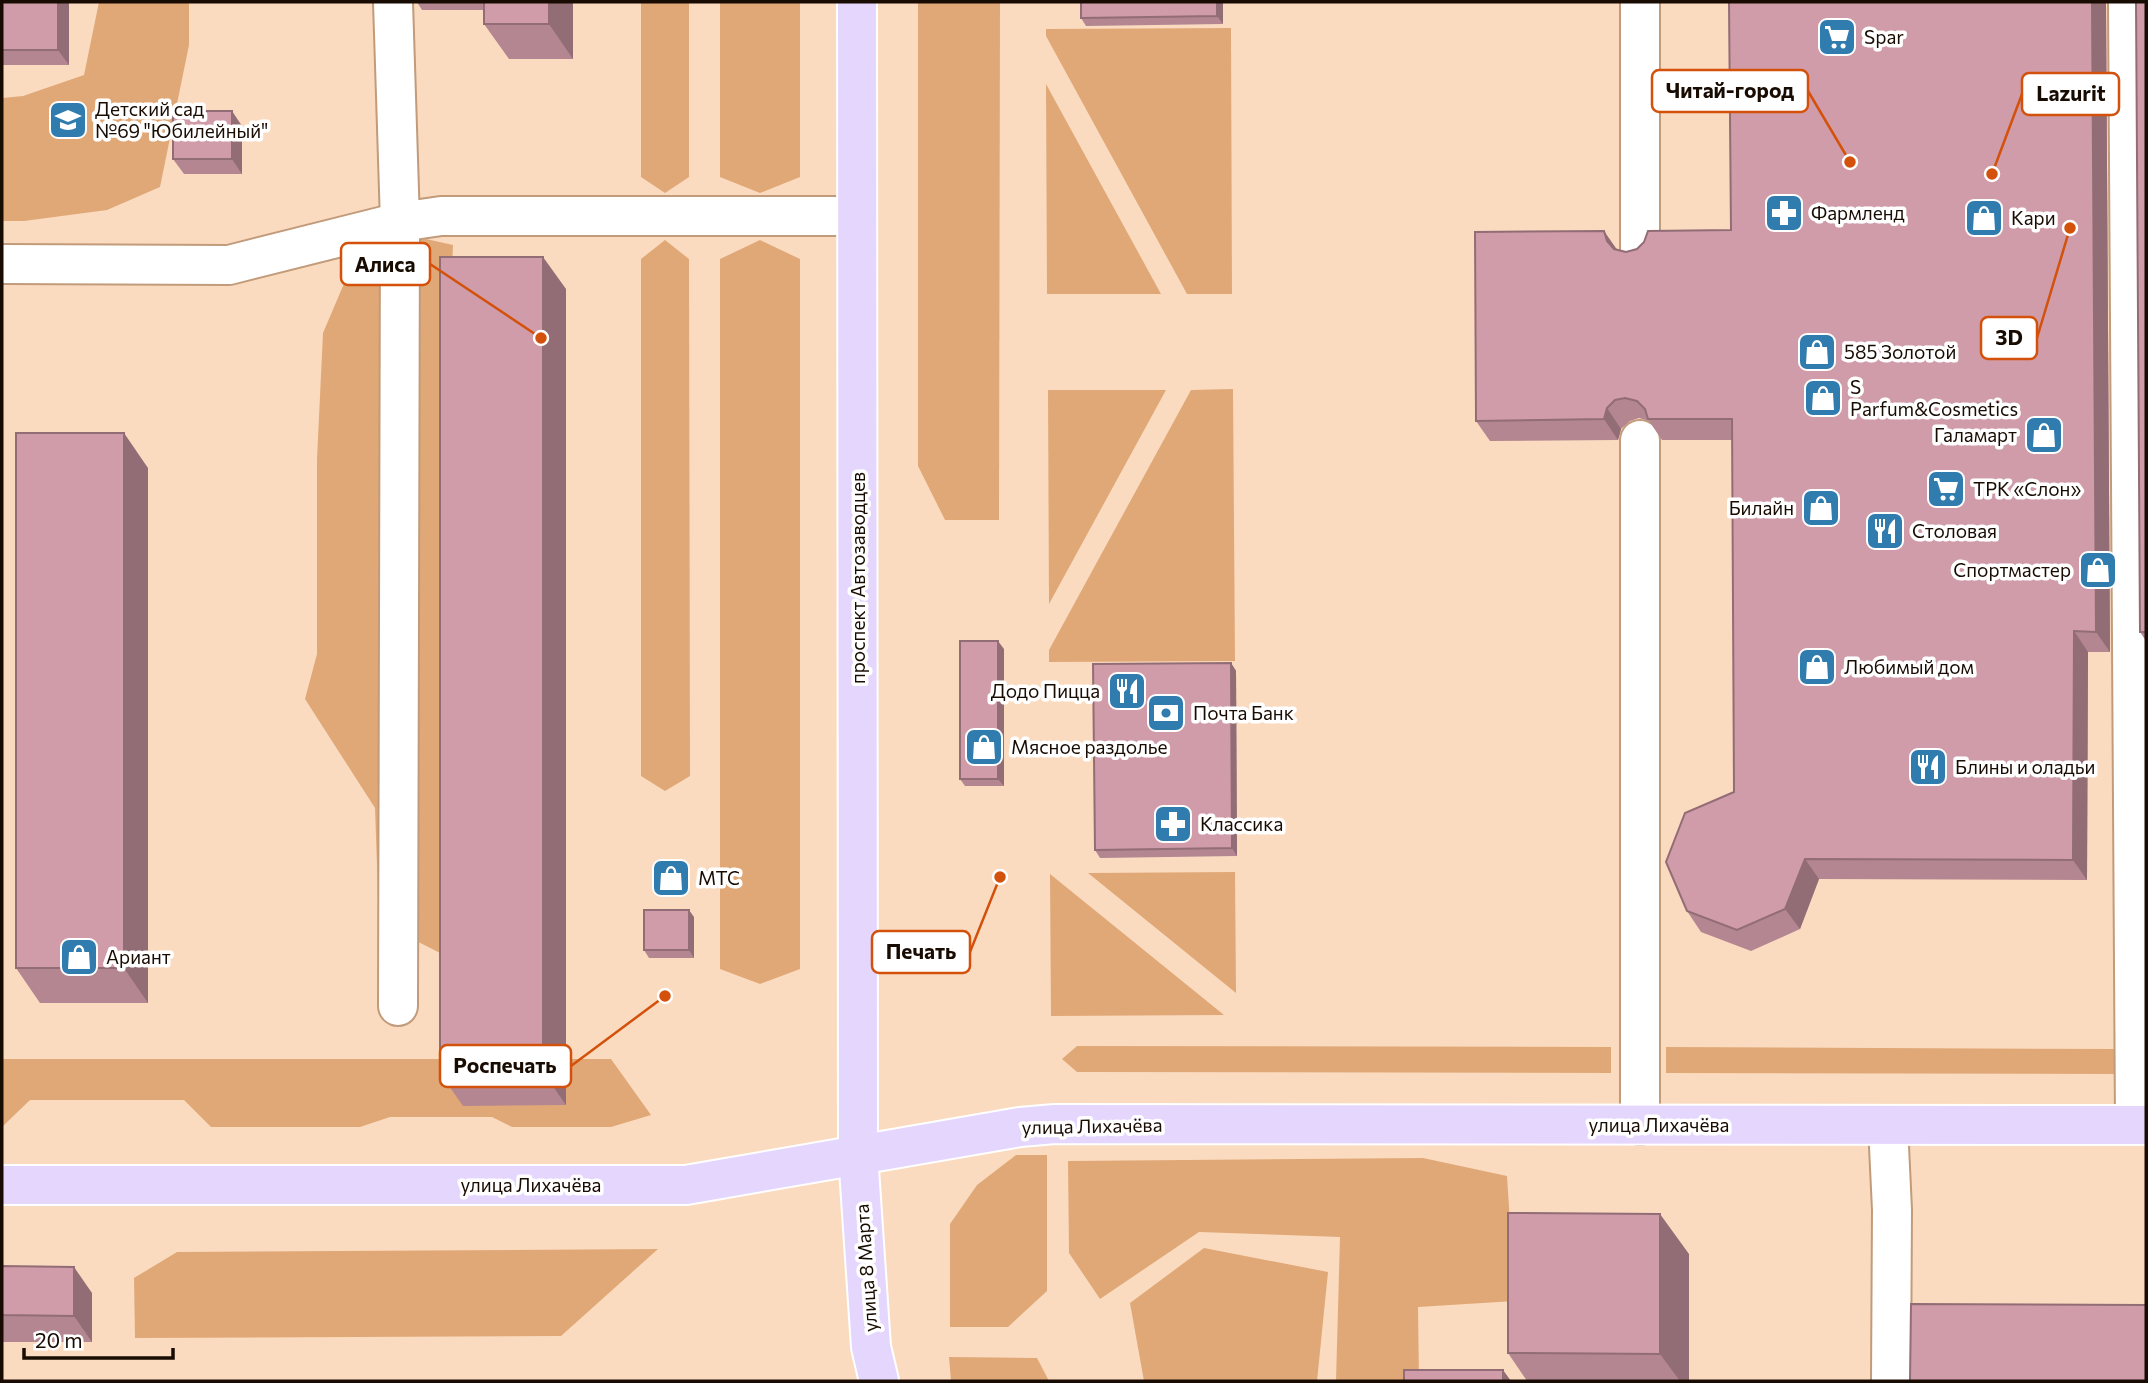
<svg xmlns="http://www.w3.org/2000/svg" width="2148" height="1383" font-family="Commissioner,sans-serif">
<rect width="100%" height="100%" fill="#fbdbc0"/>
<g fill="#e0a877">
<polygon points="99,2 189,2 189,45 160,187 107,210 24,221 2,221 2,98 23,96 84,75"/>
<polygon points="641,2 689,2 689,177 665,193 641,177"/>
<polygon points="720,2 800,2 800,177 760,193 720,177"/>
<polygon points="918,2 1000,2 999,520 945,520 918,466"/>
<polygon points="1231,28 1232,294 1187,294 1046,36 1046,29"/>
<polygon points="1046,84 1161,294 1047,294"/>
<polygon points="426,239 453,245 445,445 442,954 379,922 375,808 305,699 317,654 317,459 323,333 357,253"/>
<polygon points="665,240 689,259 690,776 665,791 641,776 641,259"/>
<polygon points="760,240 800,259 800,969 760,984 720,969 720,259"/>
<polygon points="1233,389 1235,661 1049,662 1049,650 1191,390"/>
<polygon points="1048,390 1166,390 1049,604"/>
<polygon points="1235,872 1236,993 1088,873"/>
<polygon points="1050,874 1224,1015 1051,1016"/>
<polygon points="1077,1046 1611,1047 1611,1073 1077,1072 1062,1059"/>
<polygon points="1666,1047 2114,1049 2114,1074 1666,1073"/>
<polygon points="2,1059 611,1059 651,1115 611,1127 512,1127 492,1117 390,1117 360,1127 211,1127 184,1100 30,1100 2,1127"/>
<polygon points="1016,1155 1047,1155 1047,1291 1008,1327 950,1327 950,1224 977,1185"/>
<polygon points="1423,1158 1507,1176 1515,1301 1418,1307 1419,1381 1336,1381 1340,1237 1199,1232 1100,1299 1069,1253 1068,1161"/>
<polygon points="1204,1248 1328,1272 1317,1381 1144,1381 1130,1303"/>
<polygon points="658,1249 561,1336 135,1338 134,1278 177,1252"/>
<polygon points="949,1357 1037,1358 1049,1381 951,1381"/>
</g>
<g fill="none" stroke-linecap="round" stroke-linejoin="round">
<defs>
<g id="minor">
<polyline points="393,2 400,222 398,1006"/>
<polyline points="1640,2 1640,251"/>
<polyline points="2128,2 2135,1125"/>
<polyline points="2,264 229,265 400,222 441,216 857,216"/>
<polyline points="1640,1125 1640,440"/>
<polyline points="1888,1125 1892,1210 1891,1381"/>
</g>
<g id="major">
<polyline points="857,2 858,1154 871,1347 879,1381"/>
<polyline points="2,1185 686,1185 1020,1127 1055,1124 2146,1125"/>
</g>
</defs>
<use href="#minor" stroke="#c19b7a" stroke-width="42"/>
<use href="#major" stroke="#fff" stroke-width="42"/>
<use href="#minor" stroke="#fff" stroke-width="38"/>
<use href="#major" stroke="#e5d6fe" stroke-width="38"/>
</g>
<g fill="#b38691">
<rect x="2" y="2" width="67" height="63"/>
<polygon points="417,2 573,2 573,59 509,59 484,24 484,10 422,10"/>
<polygon points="1223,2 1223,24 1086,26 1081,18"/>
<polygon points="2106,2 2110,652 2088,652 2087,880 1819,879 1800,929 1751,951 1701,932 1687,911 1734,792 1732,440 1662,440 1649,421 1639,418 1630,421 1621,429 1618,440 1490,441 1476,421 1617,250 1626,252 1731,230"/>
<polygon points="2146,2 2146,641 2140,632"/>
<polygon points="242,126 242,174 184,174 173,159"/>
<polygon points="566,289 566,1105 463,1106 440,1073"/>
<polygon points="148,468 148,1003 40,1003 16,968"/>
<polygon points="1004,649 1004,786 965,786 960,779"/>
<polygon points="1231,663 1236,671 1237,856 1100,858 1095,850"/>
<polygon points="694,917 694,958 649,958 644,950"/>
<polygon points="1689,1254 1689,1381 1527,1381 1508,1353"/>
<polygon points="2,1266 92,1293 92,1342 2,1342"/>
</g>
<g fill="#926d76">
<polygon points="58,2 69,2 69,65 58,50"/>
<polygon points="549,2 573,2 573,59 549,24"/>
<polygon points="1217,2 1223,2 1223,24 1217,16"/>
<polygon points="2092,2 2106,2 2110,652 2096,632"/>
<polygon points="232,111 242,126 242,174 232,159"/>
<polygon points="1604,231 1618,251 1621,261 1607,241"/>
<polygon points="543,257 566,289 566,1105 543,1072"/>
<polygon points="1607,408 1621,429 1618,440 1604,419"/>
<polygon points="124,433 148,468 148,1003 124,968"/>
<polygon points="2074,631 2088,652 2087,880 2073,860"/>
<polygon points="998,641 1004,649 1004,786 998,779"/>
<polygon points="1231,663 1236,671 1237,856 1232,848"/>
<polygon points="1805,859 1819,879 1800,929 1785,909"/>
<polygon points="689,910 694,917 694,958 689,950"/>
<polygon points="1660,1214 1689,1254 1689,1381 1680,1381 1660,1354"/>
<polygon points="74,1267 92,1293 92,1342 74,1316"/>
<polygon points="1503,1370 1511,1381 1503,1381"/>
</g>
<g fill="#d09ca9" stroke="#926d76" stroke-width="2">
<rect x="2" y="2" width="56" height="48"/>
<rect x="484" y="2" width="65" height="22"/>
<polygon points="1081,2 1217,2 1217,16 1081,18"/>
<polygon points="1729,2 2092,2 2096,632 2074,631 2073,860 1805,859 1785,909 1737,930 1687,911 1666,862 1685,813 1734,792 1732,419 1648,419 1645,409 1637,401 1625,398 1615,400 1607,408 1604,419 1476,421 1475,232 1604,231 1607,241 1614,249 1626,252 1637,249 1644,242 1648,231 1731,230"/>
<polygon points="2136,2 2146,2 2146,632 2140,632"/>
<rect x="173" y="111" width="59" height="48"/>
<polygon points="440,257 543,257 543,1072 440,1073"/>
<rect x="16" y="433" width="108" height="535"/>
<rect x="960" y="641" width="38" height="138"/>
<polygon points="1231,663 1232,848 1095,850 1093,664"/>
<rect x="644" y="910" width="45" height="40"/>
<polygon points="1508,1213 1660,1214 1660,1354 1508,1353"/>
<polygon points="2,1266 74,1267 74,1316 2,1315"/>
<polygon points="1911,1304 2146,1305 2146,1381 1910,1381"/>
<rect x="1404" y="1370" width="99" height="11"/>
</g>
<defs>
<symbol id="supermarket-square" viewBox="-11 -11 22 22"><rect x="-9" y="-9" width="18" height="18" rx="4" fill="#307caf" stroke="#fff"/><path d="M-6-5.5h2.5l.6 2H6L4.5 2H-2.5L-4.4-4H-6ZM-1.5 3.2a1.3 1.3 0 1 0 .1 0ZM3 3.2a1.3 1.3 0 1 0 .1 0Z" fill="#fff"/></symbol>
<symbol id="school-square" viewBox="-11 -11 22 22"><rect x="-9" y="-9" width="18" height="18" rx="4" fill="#307caf" stroke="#fff"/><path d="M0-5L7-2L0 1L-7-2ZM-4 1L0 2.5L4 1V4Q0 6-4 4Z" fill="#fff"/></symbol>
<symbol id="pharmacy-square" viewBox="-11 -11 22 22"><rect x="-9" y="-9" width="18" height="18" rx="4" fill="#307caf" stroke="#fff"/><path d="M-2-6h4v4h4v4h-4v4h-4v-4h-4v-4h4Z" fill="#fff"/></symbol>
<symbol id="shop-square" viewBox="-11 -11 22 22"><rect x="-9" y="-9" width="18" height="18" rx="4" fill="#307caf" stroke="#fff"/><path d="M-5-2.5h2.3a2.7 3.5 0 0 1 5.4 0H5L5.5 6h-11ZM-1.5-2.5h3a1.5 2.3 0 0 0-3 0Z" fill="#fff"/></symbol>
<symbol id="restaurant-square" viewBox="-11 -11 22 22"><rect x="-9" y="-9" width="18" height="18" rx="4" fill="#307caf" stroke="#fff"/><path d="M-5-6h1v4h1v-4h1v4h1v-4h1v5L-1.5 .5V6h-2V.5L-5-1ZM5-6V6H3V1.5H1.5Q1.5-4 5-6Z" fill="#fff"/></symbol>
<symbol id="bank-square" viewBox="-11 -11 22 22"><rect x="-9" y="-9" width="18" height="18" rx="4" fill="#307caf" stroke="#fff"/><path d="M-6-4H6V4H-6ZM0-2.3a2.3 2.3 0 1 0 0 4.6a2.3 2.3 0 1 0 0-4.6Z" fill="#fff"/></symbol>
</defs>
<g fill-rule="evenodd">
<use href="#supermarket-square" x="1815" y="15" width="44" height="44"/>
<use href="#school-square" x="46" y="98" width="44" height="44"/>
<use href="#pharmacy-square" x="1762" y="191" width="44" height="44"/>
<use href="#shop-square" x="1962" y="196" width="44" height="44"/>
<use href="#shop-square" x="1795" y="330" width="44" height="44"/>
<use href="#shop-square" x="1801" y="376" width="44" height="44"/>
<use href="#shop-square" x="2022" y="413" width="44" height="44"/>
<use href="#supermarket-square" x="1924" y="467" width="44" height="44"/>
<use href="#shop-square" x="1799" y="486" width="44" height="44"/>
<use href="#restaurant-square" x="1863" y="509" width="44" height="44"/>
<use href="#shop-square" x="2076" y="548" width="44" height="44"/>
<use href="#shop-square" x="1795" y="645" width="44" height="44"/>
<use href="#restaurant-square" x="1105" y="669" width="44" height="44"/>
<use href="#bank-square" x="1144" y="691" width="44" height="44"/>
<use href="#shop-square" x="962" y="725" width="44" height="44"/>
<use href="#restaurant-square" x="1906" y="745" width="44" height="44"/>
<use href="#pharmacy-square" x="1151" y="802" width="44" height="44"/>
<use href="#shop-square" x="649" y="856" width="44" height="44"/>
<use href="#shop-square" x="57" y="935" width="44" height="44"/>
</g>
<g text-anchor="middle" stroke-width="7" stroke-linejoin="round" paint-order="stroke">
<g font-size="19" fill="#180b02" stroke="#fff" text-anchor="start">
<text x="1864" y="44">Spar</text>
<text x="95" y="116">Детский сад<tspan x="95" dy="22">№69 "Юбилейный"</tspan></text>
<text x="1811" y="220">Фармленд</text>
<text x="2011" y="225">Кари</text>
<text x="1844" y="359">585 Золотой</text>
<text x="1850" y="394">S<tspan x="1850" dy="22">Parfum&amp;Cosmetics</tspan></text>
<text x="2017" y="442" text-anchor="end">Галамарт</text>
<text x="1973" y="496">ТРК «Слон»</text>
<text x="1794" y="515" text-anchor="end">Билайн</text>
<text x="1912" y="538">Столовая</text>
<text x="2071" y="577" text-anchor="end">Спортмастер</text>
<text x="1844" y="674">Любимый дом</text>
<text x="1100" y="698" text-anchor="end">Додо Пицца</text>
<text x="1193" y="720">Почта Банк</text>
<text x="1011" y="754">Мясное раздолье</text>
<text x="1955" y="774">Блины и оладьи</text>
<text x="1200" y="831">Классика</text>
<text x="698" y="885">МТС</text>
<text x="106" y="964">Ариант</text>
</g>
<g font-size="19" fill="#180b02" stroke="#fff">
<text transform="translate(858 578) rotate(-90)" y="7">проспект Автозаводцев</text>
<text x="1659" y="1132">улица Лихачёва</text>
<text transform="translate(1092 1126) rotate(-1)" y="7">улица Лихачёва</text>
<text x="531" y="1192">улица Лихачёва</text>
<text transform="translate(866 1268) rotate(-94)" y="7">улица 8 Марта</text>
</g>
</g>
<path fill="none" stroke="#d3510b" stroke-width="2.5" d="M1850 162L1808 91M1992 174L2022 94M541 338L430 264M2070 228L2037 338M1000 877L970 952M665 996L571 1066"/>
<g fill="#d3510b" stroke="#fff" stroke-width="2.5">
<circle cx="1850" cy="162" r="7"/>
<circle cx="1992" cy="174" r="7"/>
<circle cx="541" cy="338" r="7"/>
<circle cx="2070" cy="228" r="7"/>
<circle cx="1000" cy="877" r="7"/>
<circle cx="665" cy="996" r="7"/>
</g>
<g fill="#fff" stroke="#d3510b" stroke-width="2.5">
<rect x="1652" y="70" width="156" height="42" rx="7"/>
<rect x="2022" y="73" width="97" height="42" rx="7"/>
<rect x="341" y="243" width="89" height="42" rx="7"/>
<rect x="1981" y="317" width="56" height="42" rx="7"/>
<rect x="872" y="931" width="98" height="42" rx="7"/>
<rect x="440" y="1045" width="131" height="42" rx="7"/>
</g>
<g font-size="21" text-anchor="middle" font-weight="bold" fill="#180b02">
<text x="1730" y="98">Читай-город</text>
<text x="2071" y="101">Lazurit</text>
<text x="385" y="272">Алиса</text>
<text x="2009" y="345">3D</text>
<text x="921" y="959">Печать</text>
<text x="505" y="1073">Роспечать</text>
</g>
<rect width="2148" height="1383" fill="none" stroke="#180b02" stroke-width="7"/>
<path d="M24 1348v10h149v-10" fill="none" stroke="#180b02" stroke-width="3.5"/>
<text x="35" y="1348" font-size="21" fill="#180b02" stroke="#ffffff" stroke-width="5" paint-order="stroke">20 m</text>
</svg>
